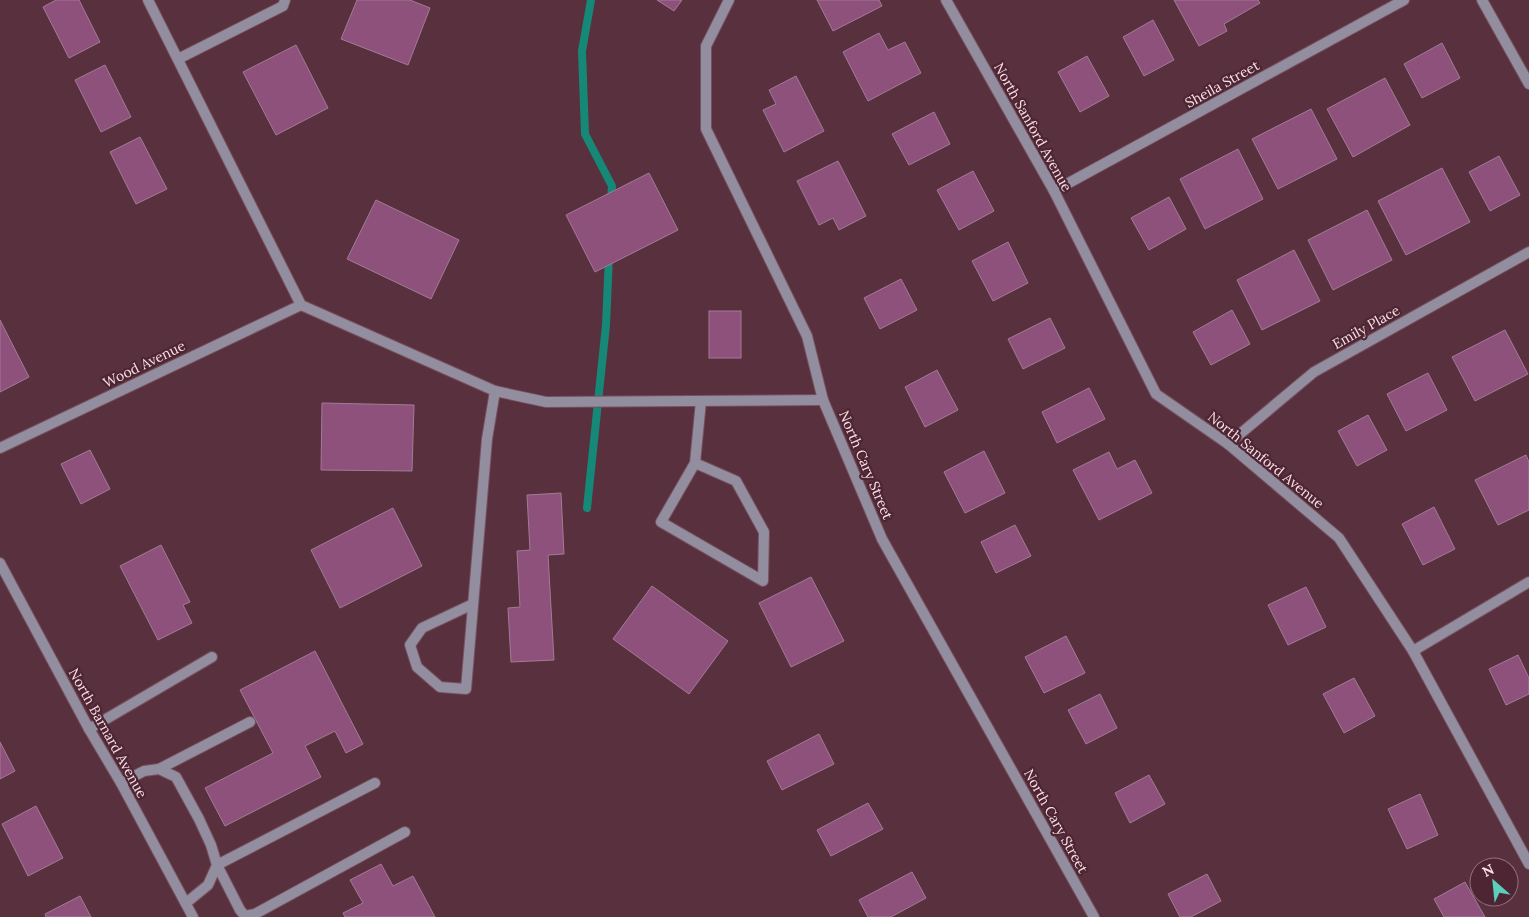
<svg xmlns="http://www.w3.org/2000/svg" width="1529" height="917" font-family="Lora,serif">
<rect width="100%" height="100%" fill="#59303e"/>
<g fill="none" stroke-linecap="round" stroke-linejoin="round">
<g stroke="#168877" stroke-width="8">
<polyline points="591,0 582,51 585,134 612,186 611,200"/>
<polyline points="587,508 606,325 609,256"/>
</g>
</g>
<g fill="#8d517b" stroke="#a37b96">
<polygon points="56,0 79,0 100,42 69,58 43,7"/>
<polygon points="357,0 410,0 430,8 408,65 341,39"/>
<polygon points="657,0 682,0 674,11"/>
<polygon points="817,0 879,0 882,6 833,31"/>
<polygon points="1174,0 1258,0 1260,3 1224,24 1227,31 1199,46"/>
<polygon points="1153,20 1174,60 1144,76 1123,37"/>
<polygon points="879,33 888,50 905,42 921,73 868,101 843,52"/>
<polygon points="1442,43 1460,78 1422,98 1404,64"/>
<polygon points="296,45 328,108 276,135 243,72"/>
<polygon points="1087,56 1109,96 1080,112 1058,72"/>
<polygon points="105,65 131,117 101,132 75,80"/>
<polygon points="796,76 824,131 784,152 763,110 776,104 769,90"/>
<polygon points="1385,78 1410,125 1353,157 1327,109"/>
<polygon points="1311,109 1337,159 1278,189 1252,139"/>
<polygon points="934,112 950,144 909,165 892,134"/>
<polygon points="140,137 167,189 136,204 110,152"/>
<polygon points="1238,149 1263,199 1205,229 1180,179"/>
<polygon points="1499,156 1520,195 1490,211 1469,172"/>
<polygon points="838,161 866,216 839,230 833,218 819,225 797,181"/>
<polygon points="1442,168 1470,222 1406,255 1378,201"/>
<polygon points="973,171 994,211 959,230 937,190"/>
<polygon points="649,173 678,230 595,272 566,215"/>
<polygon points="1169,197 1186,229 1149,250 1131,218"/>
<polygon points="376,200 459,240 431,299 347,259"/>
<polygon points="1367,210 1392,260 1333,290 1308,240"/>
<polygon points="1008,242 1028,283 993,301 972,261"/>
<polygon points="1294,250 1320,301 1262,330 1237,280"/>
<polygon points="901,279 917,310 880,329 864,298"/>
<polygon points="1232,310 1250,344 1211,365 1193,332"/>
<rect x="709" y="311" width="32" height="47"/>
<polygon points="1050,318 1065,348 1023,369 1008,339"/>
<polygon points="0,320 29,377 0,392"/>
<polygon points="1505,330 1528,374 1475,401 1452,357"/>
<polygon points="937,370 958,410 925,427 905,387"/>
<polygon points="1428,373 1447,410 1406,431 1387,394"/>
<polygon points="1089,388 1105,419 1057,443 1042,412"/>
<polygon points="322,403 414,405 412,471 321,470"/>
<polygon points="1368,415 1387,450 1357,466 1338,431"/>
<polygon points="90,450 110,489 81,504 61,464"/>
<polygon points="984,451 1005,493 965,513 944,472"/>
<polygon points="1109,452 1117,469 1135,460 1152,493 1099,520 1073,470"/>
<polygon points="1526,455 1529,462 1529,510 1498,525 1475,480"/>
<polygon points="561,493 564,554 548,555 554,660 511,662 508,608 520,607 517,551 530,550 527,495"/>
<polygon points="1434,507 1455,549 1423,565 1402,524"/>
<polygon points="393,508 422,566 340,608 311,550"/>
<polygon points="1015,525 1031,556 996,573 981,542"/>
<polygon points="161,545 190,602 183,605 192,623 158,640 120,566"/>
<polygon points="811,577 844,641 791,667 759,603"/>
<polygon points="652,586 728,641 689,694 613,639"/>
<polygon points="1306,587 1326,627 1288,645 1268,605"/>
<polygon points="1066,636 1085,673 1044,693 1025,657"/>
<polygon points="315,651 363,744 346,753 335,731 305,746 321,777 225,826 205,788 273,753 240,690"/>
<polygon points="1518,655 1529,678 1529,694 1506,705 1489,669"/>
<polygon points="1354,678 1375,716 1344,733 1323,694"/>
<polygon points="1100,694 1117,728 1086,744 1068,710"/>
<polygon points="819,734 834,764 782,790 767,761"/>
<polygon points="0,742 15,771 0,779"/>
<polygon points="1149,775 1165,804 1130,823 1115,793"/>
<polygon points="1420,794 1438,835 1407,849 1388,809"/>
<polygon points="868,803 883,829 831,856 817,830"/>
<polygon points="36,806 63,858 28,876 2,824"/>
<polygon points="381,864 393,886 413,876 435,917 345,917 343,913 363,903 350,880"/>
<polygon points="912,872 926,898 891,917 868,917 859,900"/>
<polygon points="1207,874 1221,901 1191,917 1180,917 1168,894"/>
<polygon points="1465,882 1485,917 1444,917 1434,899"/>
<polygon points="80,896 91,917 46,917 45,914"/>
</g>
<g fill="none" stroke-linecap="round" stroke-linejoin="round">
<defs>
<g id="lane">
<polyline points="695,463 736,481 764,532 763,581 661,522 695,463 701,401"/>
<polyline points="473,604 422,628 410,645 417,667 440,687 466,689 487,439 495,391"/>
<polyline points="89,729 212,657"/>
<polyline points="159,769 250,722"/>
<polyline points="121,783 144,771 159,769 176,777 199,819 211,845 217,865 208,885 186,903"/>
<polyline points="375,783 217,865 240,910 245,916 255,914 405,832"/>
</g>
<g id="street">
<polyline points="148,0 301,305 495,391 546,402 823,400"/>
<polyline points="729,0 706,46 706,129 807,336 823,400 882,539 1094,917"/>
<polyline points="946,0 1054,191 1156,394 1228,444 1339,538 1413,651 1529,864"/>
<polyline points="1482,0 1529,84"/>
<polyline points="178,59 283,6 285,0"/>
<polyline points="1054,191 1404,0"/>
<polyline points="1228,444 1314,372 1529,252"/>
<polyline points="0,448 301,305"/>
<polyline points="0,563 89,729 121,783 193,917"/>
<polyline points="1413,651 1529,582"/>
</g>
</defs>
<use href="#lane" stroke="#76505c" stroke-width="12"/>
<use href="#street" stroke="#76505c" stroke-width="12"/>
<use href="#lane" stroke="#938da0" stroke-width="10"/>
<use href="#street" stroke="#938da0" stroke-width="10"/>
</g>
<g text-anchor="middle" stroke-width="4.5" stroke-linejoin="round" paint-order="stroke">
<g font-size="14" fill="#fadfe7" stroke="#4e2633">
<text transform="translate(1222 84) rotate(-29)" y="5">Sheila Street</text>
<text transform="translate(1033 127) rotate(61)" y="5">North Sanford Avenue</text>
<text transform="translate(1366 327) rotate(-29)" y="5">Emily Place</text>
<text transform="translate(144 364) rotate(-26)" y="5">Wood Avenue</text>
<text transform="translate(1266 460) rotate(39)" y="5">North Sanford Avenue</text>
<text transform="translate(866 465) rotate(67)" y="5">North Cary Street</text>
<text transform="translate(108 733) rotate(61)" y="5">North Barnard Avenue</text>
<text transform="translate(1056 821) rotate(61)" y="5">North Cary Street</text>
</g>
</g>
<g transform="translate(1494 882) rotate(333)"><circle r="24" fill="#4e2633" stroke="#93707b"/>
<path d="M0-4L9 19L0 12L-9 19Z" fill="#5dceb9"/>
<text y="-8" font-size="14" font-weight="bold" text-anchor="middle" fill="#fadfe7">N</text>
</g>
</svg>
